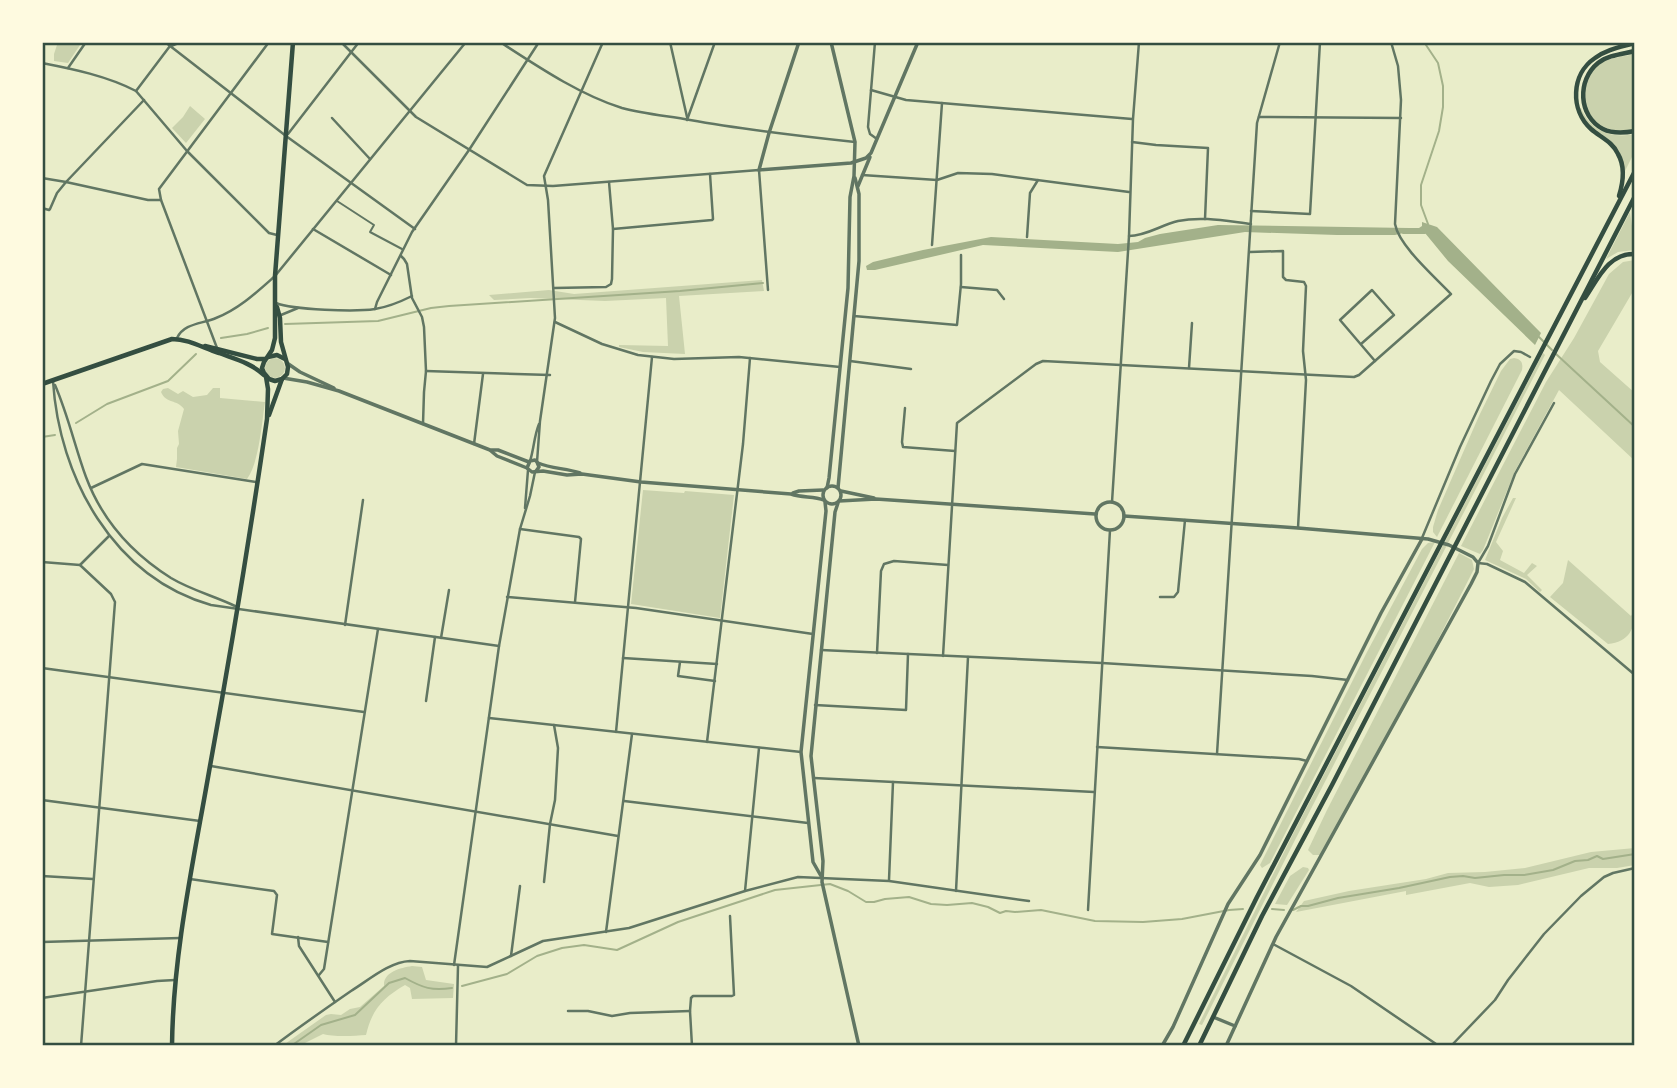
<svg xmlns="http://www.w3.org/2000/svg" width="1677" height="1088" font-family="'DM Sans',sans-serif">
<rect width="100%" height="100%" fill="#e9edc9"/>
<g fill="#cad2ad">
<polygon points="58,42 75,42 80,45 68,63 54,61 54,54"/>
<path d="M1635,54V128C1596,142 1568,97 1594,69C1603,58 1622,57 1635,54Z"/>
<polygon points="190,106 205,119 186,143 172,128 183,117"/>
<path d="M1581,108C1591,131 1611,139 1635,134V151L1623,175L1616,148L1610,141L1587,124L1578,109Z"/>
<polygon points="1630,212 1632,226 1635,234 1635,250 1618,252 1606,259"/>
<polygon points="1635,260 1635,288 1598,351 1600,362 1635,393 1635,461 1559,390 1515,471 1483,550 1480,554 1461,546 1546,382 1574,338 1609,274 1623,262"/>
<polygon points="762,280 764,291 679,296 685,354 643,352 619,347 619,345 668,346 666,298 605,301 531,298 494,300 489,295 549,290 574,294"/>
<polygon points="1543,353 1545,355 1296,838 1202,1025 1199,1024 1292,836"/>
<path d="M1514,358C1522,359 1523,364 1522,370L1437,537L1433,532V527L1438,510L1479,416L1501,371L1510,359Z"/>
<circle cx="275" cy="368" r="10"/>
<path d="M168,388L178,394L183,391L193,397L207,395L213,388H220V398L265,402C262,422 259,463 247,479L176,467L177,459V448L179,444L178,431L184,409C177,399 166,404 161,392L163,389Z"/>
<polygon points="643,490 684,493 685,491 734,495 720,618 631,604"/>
<polygon points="1513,498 1516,498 1496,542 1503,551 1500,560 1524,573 1532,563 1537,566 1527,575 1542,590 1540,592 1526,579 1485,560 1502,518"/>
<polygon points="1435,542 1270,863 1262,868 1260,865 1367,652 1422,549 1428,543"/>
<polygon points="1459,553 1472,560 1474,569 1419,677 1320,855 1313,855 1308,850 1327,810"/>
<path d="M1568,560L1631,616L1635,610C1635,629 1629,642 1608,644L1550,597L1563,583Z"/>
<polygon points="1635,848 1635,865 1617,868 1589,868 1518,885 1489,887 1470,883 1406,895 1406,891 1296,912 1304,901 1349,891 1426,879 1448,873 1485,872 1525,868 1591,852"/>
<polygon points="1303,867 1308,868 1309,870 1287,905 1275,904 1290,876"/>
<path d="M412,966L422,967L426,980L454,984L453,998L412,999L410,988L405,985C383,998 372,1009 366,1035C354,1036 333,1037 323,1034L299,1046H282L326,1015L331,1014L341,1015L350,1009L360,1007L384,986C383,972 400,968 412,966Z"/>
</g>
<polygon fill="#a3b18a" points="1422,222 1437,227 1541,333 1535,345 1448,261 1425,233 1408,232 1395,235 1337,235 1245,232 1118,252 983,245 875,270 867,270 866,266 873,262 923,250 991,237 1118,244 1138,242 1145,238 1160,234 1218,225 1409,228 1419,228 1422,226"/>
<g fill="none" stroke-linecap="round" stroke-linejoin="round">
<g stroke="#a3b18a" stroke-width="2">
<polyline points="1424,42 1438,63 1443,86 1443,107 1439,131 1421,185 1421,205 1428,224"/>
<polyline points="1403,233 1425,233"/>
<polyline points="285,324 378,321 431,308 449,306 680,291 763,283"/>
<polyline points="1539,337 1552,350"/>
<polyline points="221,338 247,334 268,328"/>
<polyline points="1556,354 1635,427"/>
<polyline points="76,423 107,404 168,381 196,354"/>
<polyline points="42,437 55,435"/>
<polyline points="1272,909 1284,910"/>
<polyline points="1293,910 1301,906 1308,906 1338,898 1399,888 1450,877 1463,876 1475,878 1504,875 1524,875 1553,870 1575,861 1588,860 1597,856 1603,859 1635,854"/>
<polyline points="462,986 507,974 537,956 562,948 584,945 617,950 678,922 775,890 830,884 848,891 866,902 874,902 885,899 909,897 931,904 947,905 972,903 988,907 1000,913 1006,911 1015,912 1041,910 1095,921 1143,922 1182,919 1229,910 1243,909"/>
<path d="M291,1046L321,1025L355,1015L389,983L405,978C423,988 432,991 452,988"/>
</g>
<polyline stroke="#617663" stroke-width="2" points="337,201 374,225 370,232 402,249"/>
<g stroke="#617663" stroke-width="2.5">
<polyline points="165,42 286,136 415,229"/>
<polyline points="341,42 416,117 527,185 553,186 759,170 768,290"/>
<path d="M500,42C537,66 580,95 622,108C644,114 668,116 690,120C745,130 800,136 855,142"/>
<polyline points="670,42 687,117"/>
<polyline points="875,42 868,127 870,134 877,139"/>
<polyline points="1123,42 1137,43"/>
<polyline points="171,46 181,42"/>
<path d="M42,63C73,69 107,76 136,91L187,151L269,233L277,235"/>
<polyline points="68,68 86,42"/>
<polyline points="871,90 906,100 1132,119"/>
<polyline points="136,91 173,42"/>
<polyline points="1259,117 1401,118"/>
<polyline points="332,118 370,159"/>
<polyline points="687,120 715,42"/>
<polyline points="288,134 359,42"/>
<polyline points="1132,142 1156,145 1208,148 1205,219"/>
<polyline points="862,175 937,180 958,173 992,174 1129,192"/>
<polyline points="42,178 66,182 148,200 161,200"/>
<polyline points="42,208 49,210 50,209 57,193 66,182 144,100"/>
<polyline points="1251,211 1310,214 1320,42"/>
<polyline points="313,229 391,275"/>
<polyline points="613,229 712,220 713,219 710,174"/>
<path d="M1129,236C1146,236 1161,225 1178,221C1202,216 1226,221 1251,224"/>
<polyline points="1027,237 1030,193 1038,180"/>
<polyline points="932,245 942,103"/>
<polyline points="1250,252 1283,251 1283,277 1286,280 1304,282 1306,286 1303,351 1306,380 1298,528"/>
<polyline points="401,256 404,259 407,264 412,298 422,317 424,327 426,371 424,392 423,424"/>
<polyline points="961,287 997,290 1004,299"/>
<polyline points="554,288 606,287 611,284 612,279 613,229 609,182"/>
<path d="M276,303C293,310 356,312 375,309C388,307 400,302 412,296"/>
<polyline points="375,309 377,302 412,232 469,150 539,42"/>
<polyline points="281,315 298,308"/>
<polyline points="854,316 957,325 961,284 961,255"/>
<polyline points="555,322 602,344 638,355 674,359 739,357 840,367"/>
<path d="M177,338C184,323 202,324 216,318C239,309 257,292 275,276L466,42"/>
<polyline points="1361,344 1394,315 1372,290 1340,320 1375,361"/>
<polyline points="217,348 161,200 159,189 269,42"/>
<polyline points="850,361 911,369"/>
<polyline points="1189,368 1192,323"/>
<polyline points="426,371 550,375"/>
<path d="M53,381C59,477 113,577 211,605L499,646"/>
<path d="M55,385C68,415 75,447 86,477C102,520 133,554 171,578C191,590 214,596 235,606"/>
<polyline points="1554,403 1515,474 1488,546 1478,563 1487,564 1525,582 1635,675"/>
<polyline points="905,408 902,442 903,447 955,451"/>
<polyline points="474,444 483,374"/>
<path d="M530,461C534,449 534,436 539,424"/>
<polyline points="537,462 540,421 555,318 548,200 544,176 603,42"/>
<polyline points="91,488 142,464 256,482"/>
<polyline points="1112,502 1129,236 1133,119 1139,42"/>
<polyline points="525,508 528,470"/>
<polyline points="520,529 579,537 581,539 575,602"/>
<polyline points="1422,538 1460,447 1491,381 1500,364 1514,351 1521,352 1530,357"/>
<polyline points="42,562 80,565"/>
<polyline points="507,597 636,608 813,634"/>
<polyline points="1160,597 1174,597 1178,592 1185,520"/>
<polyline points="345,625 363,500"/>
<polyline points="441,638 449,590"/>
<polyline points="821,650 1102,663 1312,676 1348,680"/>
<polyline points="877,653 881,571 884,564 894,561 948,565"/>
<path d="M943,656L957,423L1036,364L1043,361L1354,377L1359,375L1451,294C1435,277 1399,246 1395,224L1401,100L1398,66L1391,42"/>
<polyline points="623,658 717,664"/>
<polyline points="680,662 678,676 715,681"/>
<polyline points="42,668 364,712"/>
<polyline points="426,701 435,637"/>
<polyline points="815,705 906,710 908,654"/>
<polyline points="489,718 801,752"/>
<polyline points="616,732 652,357"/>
<polyline points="707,742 743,444 750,358"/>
<polyline points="1097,747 1299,759 1307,761"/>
<polyline points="1217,754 1257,123 1280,42"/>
<polyline points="211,766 618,836"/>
<polyline points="814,778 1094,792"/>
<polyline points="42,800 200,821"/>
<polyline points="624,801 808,823"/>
<polyline points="42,876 93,879"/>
<polyline points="190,879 274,891 277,895 272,934 328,942"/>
<polyline points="889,880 893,782"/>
<polyline points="544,882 550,824 555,800 558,748 554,725"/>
<polyline points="745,891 759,748"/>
<polyline points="956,891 968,657"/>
<polyline points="1088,910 1110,530"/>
<polyline points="606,932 632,734"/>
<polyline points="298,937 299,946 335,1002"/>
<polyline points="42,942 180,938"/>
<polyline points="1273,944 1351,986 1439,1046"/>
<polyline points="511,956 520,886"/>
<polyline points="454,965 499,646 520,529 530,496 535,472"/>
<polyline points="319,975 324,969 378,629"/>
<polyline points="42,998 157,981 175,980"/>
<polyline points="568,1011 588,1011 612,1016 630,1013 690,1011"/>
<polyline points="81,1046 115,602 111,594 80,565 109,536"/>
<path d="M274,1046C299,1027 325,1009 351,991C369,980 389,962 410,961L487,967L543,941L629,928L745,891L798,877L889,881L1029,901"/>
<polyline points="456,1046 458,966"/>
<polyline points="692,1046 690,1011 691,998 693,996 732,996 734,995 730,916"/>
<polyline points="1451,1046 1495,1000 1508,980 1544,934 1581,896 1604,877 1613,873 1635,868"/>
</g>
<g stroke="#617663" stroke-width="3.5">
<polyline points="799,42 769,133 759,170 851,163 866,158 871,153 918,42"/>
<polyline points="858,186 870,157"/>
<polyline points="287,363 300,372 334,388"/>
<polyline points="283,378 307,382 339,391 490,450 498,450 529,462"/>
<polyline points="491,451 497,456 527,468"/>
<path d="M538,463C552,469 566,468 580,473"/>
<path d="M536,471L539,467L537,462L535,460L530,461L527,468L532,472L543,471L567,475L582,474L641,482L791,494C802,498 813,496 824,500"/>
<circle cx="832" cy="495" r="9"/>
<polyline points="827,488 829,478 848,288 850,197 854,176 855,142 831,42"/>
<polyline points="838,488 859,261 859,194 855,178"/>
<polyline points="841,491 874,498"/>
<polyline points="793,493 799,491 823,490"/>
<polyline points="839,501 876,499 1095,514"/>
<circle cx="1110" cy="516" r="14"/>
<polyline points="838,503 835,512 811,756 823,861 822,882 859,1046"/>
<polyline points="1124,516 1298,528 1428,539 1449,545 1473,557 1478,563 1477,572 1471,584 1276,937 1226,1046"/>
<polyline points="821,876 813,862 801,752 826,511 825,502"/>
<polyline points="1213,1017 1235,1026"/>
<polyline points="1162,1046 1173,1027 1228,904 1260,855 1381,613 1422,539"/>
</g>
<g stroke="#344e41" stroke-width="4.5">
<polyline points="205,346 257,359 265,359"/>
<polyline points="268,357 277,355 285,359"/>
<polyline points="282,379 275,381 269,379 264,373 262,368 264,362 272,350 275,338 275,276 293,42"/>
<path d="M42,384L172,339C189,339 203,348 219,353C235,359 251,363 264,375"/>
<polyline points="269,415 282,379 287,374 288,367 281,342 280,318 277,307"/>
<path d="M172,1046C173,952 194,859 210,766C231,651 250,535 267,419L268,389L266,377"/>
</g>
<g stroke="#344e41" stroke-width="4.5">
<path d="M1635,51C1623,54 1608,55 1598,63C1577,80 1578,116 1603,129C1613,134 1624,133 1635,131"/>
<path d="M1619,196C1623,183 1625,166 1618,154C1613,142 1600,137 1591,129C1570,110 1571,74 1595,58C1607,49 1621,47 1635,43"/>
<polyline points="1635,211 1635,223"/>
<path d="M1585,298C1598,279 1608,253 1635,254"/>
<polyline points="1183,1046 1257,897 1635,171"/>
<polyline points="1199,1046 1262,916 1332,785 1635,196"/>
</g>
</g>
<rect width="1677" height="1088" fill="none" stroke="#fefae0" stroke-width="88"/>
<rect x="44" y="44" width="1589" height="1000" fill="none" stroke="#344e41" stroke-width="2.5"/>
</svg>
